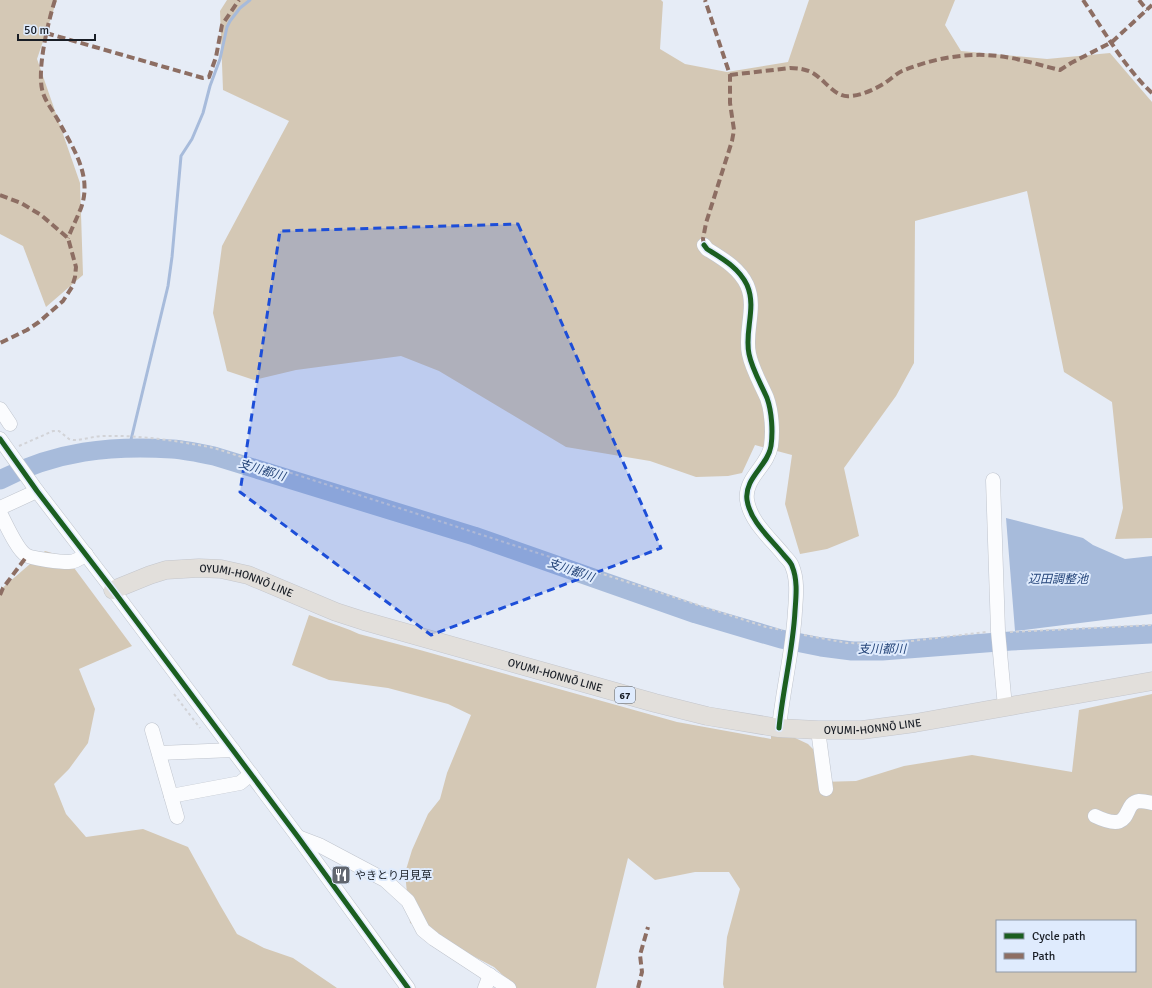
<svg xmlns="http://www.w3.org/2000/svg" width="1152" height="988" font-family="Signika,'Noto Sans JP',sans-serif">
<rect width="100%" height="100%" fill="#e6ecf6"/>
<g fill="#d4c8b5" fill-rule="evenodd">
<polygon points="0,0 57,0 37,59 80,183 83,275 46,307 23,246 0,234"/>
<polygon points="227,0 661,0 663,2 660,49 685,64 727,72 788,62 809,0 955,0 945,25 961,51 1047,59 1110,53 1152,102 1152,538 1115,539 1123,508 1112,402 1064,372 1027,191 915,221 914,363 896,396 844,468 859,536 827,549 800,554 785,504 792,455 755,445 742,473 728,476 696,477 650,461 566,447 439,371 401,356 296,370 254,380 227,371 213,313 222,246 289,121 223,90 220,11"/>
<polygon points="45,551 66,557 132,646 79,669 95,709 88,743 69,769 54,784 66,814 86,837 143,829 188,847 220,905 237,934 264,948 293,958 337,988 0,988 0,590"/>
<path d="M309,615L350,630L359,634L420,650L677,722L771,739V734L791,736L808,744L814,750L820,762V782L856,781L904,766L972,755L1072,772L1079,710L1152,694V988H724L723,984L727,937L740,889L729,872H695L655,880L628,858L596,988H508L509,981L494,967L410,923L405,873L412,850L428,814L440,799L447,773L471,715L448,704L388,688L329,680L292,665ZM997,921H1135V971H997Z"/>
</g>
<polygon fill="#a7bbdb" points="1006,518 1083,538 1093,545 1125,559 1152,556 1152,614 1015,631"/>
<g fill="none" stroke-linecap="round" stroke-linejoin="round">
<polyline stroke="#a7bbdb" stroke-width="3" points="129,448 168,286 172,257 181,156 192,139 203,113 210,86 220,59 227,27 230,21 240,8 250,0"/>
<path stroke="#a7bbdb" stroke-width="19" d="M0,480C55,451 111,445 172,449C186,450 200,453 214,456L474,536L696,614L781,639L821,647L852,651H882L1011,641L1152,634"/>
<defs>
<g id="minor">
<path d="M704,245L707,249C723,259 739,268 747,285C757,308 744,331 749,354C752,369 761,384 767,398C772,412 773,432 771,446C768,466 744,478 747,500C750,521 770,538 783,554C786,558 791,562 792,566C798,580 796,597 795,611C793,650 783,688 779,728"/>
<polyline points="0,409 10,424"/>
<polyline points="0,439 37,491 113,590 298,837 408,988"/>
<polyline points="993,480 998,631 1005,707"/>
<polyline points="0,508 37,491"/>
<path d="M0,513C5,522 17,550 26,555C32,559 61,562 69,562C75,562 81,558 86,554"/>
<polyline points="152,730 177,817"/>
<polyline points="818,730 826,789"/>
<polyline points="159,753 233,750"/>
<polyline points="171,796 240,783 251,774"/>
<path d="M1095,816C1135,835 1121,803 1139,801C1143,801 1148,802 1152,803"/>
<polyline points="298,837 319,845 385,880 408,901 423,930 434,939 509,988"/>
<polyline points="485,988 490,975"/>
</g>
<g id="major">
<path id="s1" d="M113,590L150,575L166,570L199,568L221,569L248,575L336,612L364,621L655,703L707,716L779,728L818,730H862L915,723L1152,681"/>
</g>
</defs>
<use href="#minor" stroke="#bfc4cd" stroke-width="15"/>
<use href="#major" stroke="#c4c6cc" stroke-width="19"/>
<g stroke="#d2d3d7" stroke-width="2" stroke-dasharray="3 3" stroke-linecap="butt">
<path d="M19,446L53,431H59L69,439L73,440C84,440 94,436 104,436C141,435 178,441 214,448L766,627L782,630"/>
<polyline points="1010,632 1152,625"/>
<polyline points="804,635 847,643 886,644 986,632"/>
<polyline points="174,694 200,728"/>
</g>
<use href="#minor" stroke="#fbfcfe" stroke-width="14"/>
<use href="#major" stroke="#e2dfdb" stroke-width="18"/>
<g stroke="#8d6e63" stroke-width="4" stroke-dasharray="8 4" stroke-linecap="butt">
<path d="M55,0C48,22 36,72 43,93C46,102 53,111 58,120C72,147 93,175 81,208C77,218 72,228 68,238"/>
<path d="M1083,0C1105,32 1124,67 1152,93"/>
<polyline points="1139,0 1147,10"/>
<polyline points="46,33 203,78 209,77 216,57 222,25 239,0"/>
<path d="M730,75L790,68C798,68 804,69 811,72C824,78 835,99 851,96C863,95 875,89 885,83C891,79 896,74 902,71C931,59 966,52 998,56C1018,58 1039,65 1060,70L1071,63L1112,42L1152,5"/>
<polyline points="0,195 21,203 41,215 68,238 76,267 75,277 72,287 63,301 39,322 27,330 0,343"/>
<polyline points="704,245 703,239 706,223 732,141 734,130 730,103 730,75 705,0"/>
<polyline points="0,595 3,588 27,556"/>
<polyline points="638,988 642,972 640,955 648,927"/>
</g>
<defs>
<g id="cycleway">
<path d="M704,245L707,249C723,259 739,268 747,285C757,308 744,331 749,354C752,369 761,384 767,398C772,412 773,432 771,446C768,466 744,478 747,500C750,521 770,538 783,554C786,558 791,562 792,566C798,580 796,597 795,611C793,650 783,688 779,728"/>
<polyline points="0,439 37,491 113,590 298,837 408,988"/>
</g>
</defs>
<use href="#cycleway" stroke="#dfebfd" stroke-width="8"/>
<use href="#cycleway" stroke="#1b5e20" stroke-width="5"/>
</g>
<path fill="#1d4ed8" fill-opacity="0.2" stroke="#1d4ed8" stroke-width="3" stroke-dasharray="8 5" stroke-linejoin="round" d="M518,224L661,548L431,635L240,492L280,231Z"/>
<defs>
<symbol id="restaurant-square" viewBox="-11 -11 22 22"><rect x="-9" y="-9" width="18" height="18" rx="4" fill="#61666f" stroke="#dfebfd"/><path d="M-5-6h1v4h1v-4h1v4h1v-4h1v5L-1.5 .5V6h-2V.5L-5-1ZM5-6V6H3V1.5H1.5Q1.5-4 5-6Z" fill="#fff"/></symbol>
</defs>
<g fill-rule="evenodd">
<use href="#restaurant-square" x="330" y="864" width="22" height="22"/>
</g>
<g text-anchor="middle" stroke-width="4" stroke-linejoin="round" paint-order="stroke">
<rect fill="#dfebfd" stroke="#545c66" stroke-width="1" x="615" y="687" width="20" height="16" rx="3"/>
<g font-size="10" font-weight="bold" fill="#191e26">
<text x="625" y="699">67</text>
</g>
<g font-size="11" fill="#191e26" stroke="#dfebfd">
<text dy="4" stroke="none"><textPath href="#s1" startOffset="139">OYUMI-HONNŌ LINE</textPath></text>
<text dy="4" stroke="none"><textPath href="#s1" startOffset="463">OYUMI-HONNŌ LINE</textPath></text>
<text dy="4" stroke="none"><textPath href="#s1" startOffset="787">OYUMI-HONNŌ LINE</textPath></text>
</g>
<g font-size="11" fill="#191e26" stroke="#dfebfd" text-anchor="start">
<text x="355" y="879">やきとり月見草</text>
</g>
<g font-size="12" font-style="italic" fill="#254579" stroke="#dfebfd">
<text transform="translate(262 470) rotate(17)" y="4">支川都川</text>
<text transform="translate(571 570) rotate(19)" y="4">支川都川</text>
<text x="1058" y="583">辺田調整池</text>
<text x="882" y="653">支川都川</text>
</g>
</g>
<rect x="996" y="920" width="140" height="52" fill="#dfebfd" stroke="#9099a7"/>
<rect x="1004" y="933" width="20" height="6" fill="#1b5e20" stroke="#9099a7"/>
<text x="1032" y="940" font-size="12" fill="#191e26">Cycle path</text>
<rect x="1004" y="953" width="20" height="6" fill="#8d6e63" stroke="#9099a7"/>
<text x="1032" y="960" font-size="12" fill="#191e26">Path</text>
<path d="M18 34v6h77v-6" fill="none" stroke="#191e26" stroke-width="2"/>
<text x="24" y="34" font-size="12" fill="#191e26" stroke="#dfebfd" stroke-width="3" paint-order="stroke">50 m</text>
</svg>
